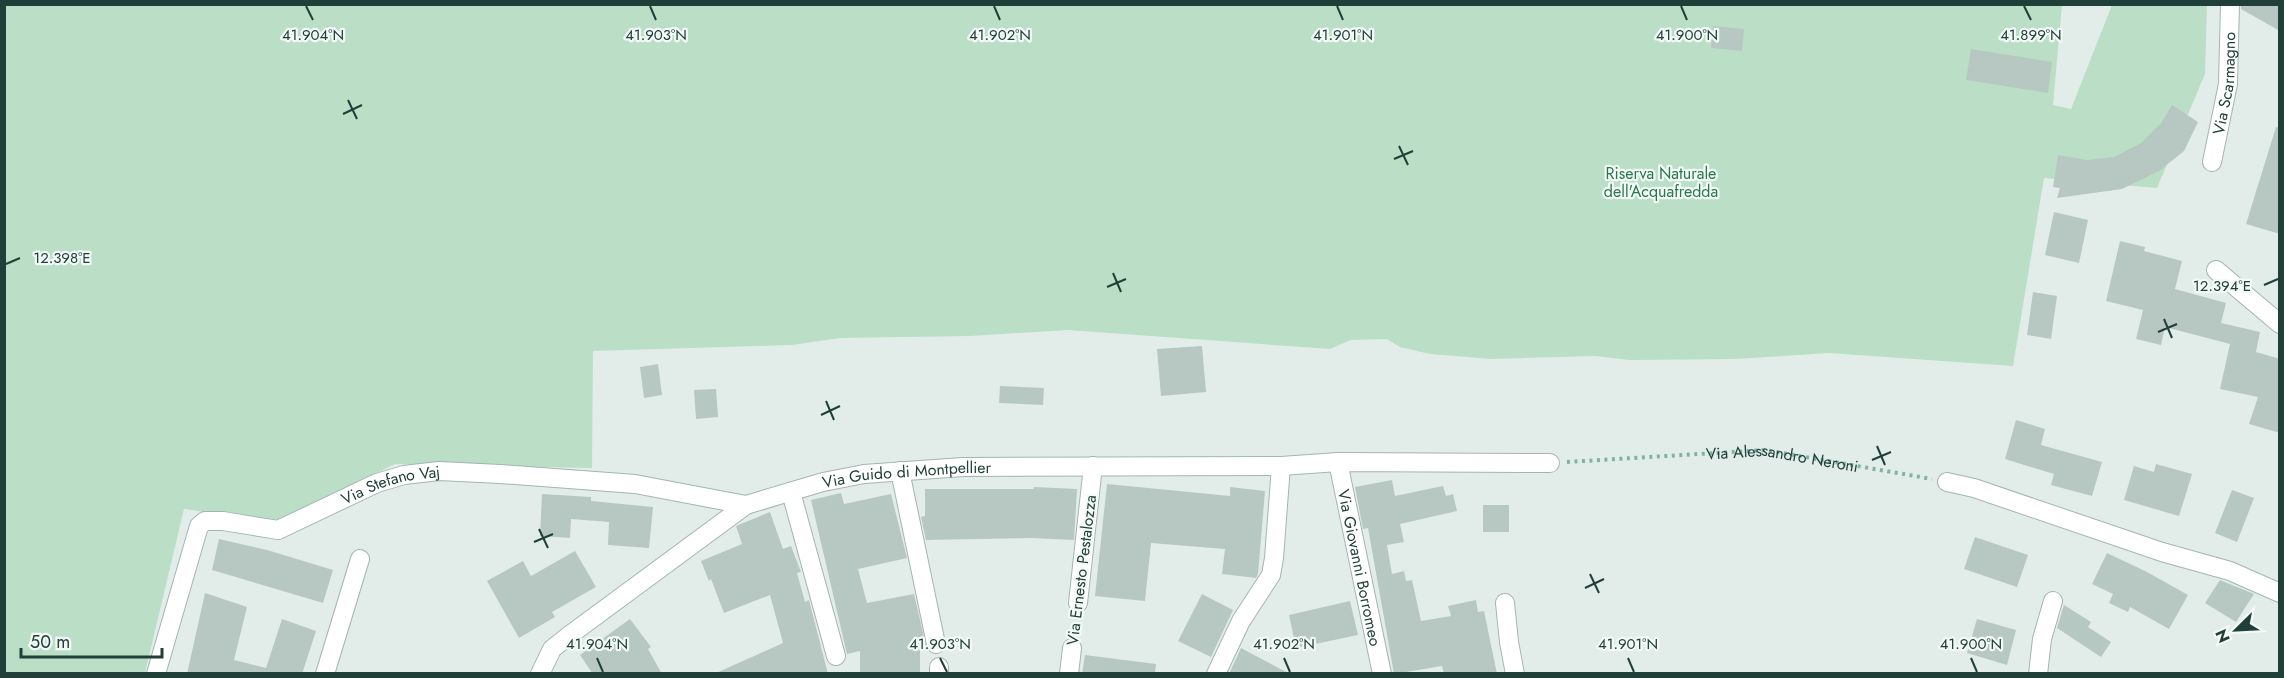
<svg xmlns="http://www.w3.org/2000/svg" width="2284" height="678" font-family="Jost,sans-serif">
<rect width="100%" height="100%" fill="#e2ede9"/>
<polygon fill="#badfc6" points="4,5 2062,5 2053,105 2071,109 2112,5 2207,5 2205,74 2157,188 2044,178 2013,366 1829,353 1735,359 1630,360 1595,356 1491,359 1430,354 1400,347 1387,339 1351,340 1330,349 1068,330 970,336 840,338 792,345 593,351 592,468 395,464 277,522 184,509 145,673 5,674"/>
<g fill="#b7c8c2">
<polygon points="2241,4 2280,4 2280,31 2241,9"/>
<polygon points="1713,26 1744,29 1742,51 1711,48"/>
<polygon points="1971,49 2052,62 2048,93 1966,80"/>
<polygon points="2172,105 2198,122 2184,151 2159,171 2122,189 2057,198 2060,188 2053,187 2058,155 2087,160 2114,157 2141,143 2161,123"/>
<polygon points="2276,127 2280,128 2280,234 2246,224"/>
<polygon points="2054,212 2088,220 2079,263 2045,255"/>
<polygon points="2120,241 2145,247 2144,251 2182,261 2175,289 2226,303 2221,323 2260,332 2256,352 2280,359 2280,433 2249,424 2258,397 2220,389 2230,344 2165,327 2161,345 2136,339 2143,310 2106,301"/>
<polygon points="2033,292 2057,296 2051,339 2027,335"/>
<polygon points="1202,346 1206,392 1161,396 1157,349"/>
<polygon points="658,364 662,395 644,398 640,367"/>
<polygon points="1000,386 1044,388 1043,405 999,403"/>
<polygon points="716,389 718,417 696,419 694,390"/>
<polygon points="2016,420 2045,429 2041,445 2102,462 2092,496 2051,485 2054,474 2005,459"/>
<polygon points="2156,464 2192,474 2179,516 2124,500 2134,466 2154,472"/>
<polygon points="1392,480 1395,496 1443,486 1446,496 1453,494 1457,511 1400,524 1404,542 1387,545 1392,574 1404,571 1406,581 1412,580 1421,621 1451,616 1448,606 1476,600 1478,612 1484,611 1497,674 1444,674 1442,666 1394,674 1368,528 1363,529 1355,487"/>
<polygon points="1107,484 1230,496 1230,487 1265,491 1258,574 1256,578 1222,574 1225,549 1151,543 1145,601 1095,596"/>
<polygon points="1034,487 1077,489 1074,540 1031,538 926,540 921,517 925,516 925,489 1034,489"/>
<polygon points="2232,490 2254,498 2237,542 2215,533"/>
<polygon points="841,493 844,504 891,494 907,558 858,569 867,603 914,594 927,650 920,651 920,674 860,674 860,651 847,654 811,500"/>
<polygon points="542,494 591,497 591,501 653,507 649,548 608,545 609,522 571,519 570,538 540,536"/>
<rect x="1483" y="505" width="26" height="27"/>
<polygon points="770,512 783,549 791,546 801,572 797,573 805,602 809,600 828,674 714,674 783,643 770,595 724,613 711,579 709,581 701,561 742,544 736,526"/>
<polygon points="1975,537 2028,555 2017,587 1964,569"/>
<polygon points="219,539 267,550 333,570 323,603 212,570"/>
<polygon points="575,551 596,587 552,612 555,617 519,638 487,581 523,561 531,576"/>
<polygon points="2107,553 2147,572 2188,595 2169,629 2130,607 2128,612 2109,603 2113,594 2092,584"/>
<polygon points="2220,580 2254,594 2236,622 2205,603"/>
<polygon points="205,593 247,607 234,660 266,668 282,619 316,631 302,674 187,674"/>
<polygon points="1202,594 1233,610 1211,657 1178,641"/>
<polygon points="1350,601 1358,635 1296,648 1289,615"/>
<polygon points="2064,605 2091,622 2088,627 2111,642 2101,657 2057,628"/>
<polygon points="630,619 651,647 648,649 662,674 593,674 580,655"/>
<polygon points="1977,619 2016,630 2007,665 1967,653"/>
<polygon points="1241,648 1290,674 1229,674"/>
<polygon points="1085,655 1156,664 1155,674 1082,674"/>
</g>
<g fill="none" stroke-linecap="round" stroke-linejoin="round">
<defs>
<g id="minor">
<path id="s2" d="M2212,162L2228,84L2230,4"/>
<polyline points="2216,270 2280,324"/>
<path id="s3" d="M1338,462L1382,674"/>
<polyline points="900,471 936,644"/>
<polyline points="1947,482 1974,488 2162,552 2230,571 2280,593"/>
<polyline points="791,492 836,656"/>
<polyline points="1078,603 1093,466"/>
<polyline points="1505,603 1509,642 1515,674"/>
<path id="s4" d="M156,674L199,526L205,521H223L278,530L377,483L404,475L439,471L500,474L635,484L746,505"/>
<polyline points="325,674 360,559"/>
<path id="s5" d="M540,674L552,649L567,637L746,505L823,482L864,474L963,467L1281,466L1338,462L1550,463"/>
<polyline points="939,674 939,667"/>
<polyline points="1069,674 1072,648"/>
<polyline points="1216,674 1241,621 1271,575 1274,558 1281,466"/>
<polyline points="2038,674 2042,639 2053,601"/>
</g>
</defs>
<use href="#minor" stroke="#a4b5b1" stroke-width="20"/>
<path stroke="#81b2a6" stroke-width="4" stroke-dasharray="3 4.5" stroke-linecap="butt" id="s1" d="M1567,462L1765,450L1932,479"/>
<use href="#minor" stroke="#fff" stroke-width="18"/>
</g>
<path fill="none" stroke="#213f39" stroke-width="2" d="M306,6L313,20M650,6L656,20M994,6L1000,20M1337,6L1343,20M1681,6L1687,20M2024,6L2031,20M348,100L357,119M343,114L362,105M1399,146L1408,165M1394,159L1413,151M6,264L20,258M1113,273L1121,292M2264,285L2278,279M1107,287L1126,279M2164,319L2172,338M2158,332L2177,324M826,401L834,420M821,415L840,406M1877,446L1885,465M1872,460L1891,452M539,529L548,548M534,542L553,534M1590,574L1599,593M1585,588L1604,579M597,658L603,672M940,658L947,672M1284,658L1290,672M1628,658L1634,672M1971,658L1977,672"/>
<g text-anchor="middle" stroke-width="4.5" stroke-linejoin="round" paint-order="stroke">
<g font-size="16" fill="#213f39" stroke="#f3f9f7">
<text dy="6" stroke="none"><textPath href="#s2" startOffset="80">Via Scarmagno</textPath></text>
<text dy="6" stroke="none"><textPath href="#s1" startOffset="216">Via Alessandro Neroni</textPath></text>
<text dy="6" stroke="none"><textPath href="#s5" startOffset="434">Via Guido di Montpellier</textPath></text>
<text dy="6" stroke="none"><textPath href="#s4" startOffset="358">Via Stefano Vaj</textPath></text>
<text dy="6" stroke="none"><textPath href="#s3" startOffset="108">Via Giovanni Borromeo</textPath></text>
<text transform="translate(1081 570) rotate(-83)" y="6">Via Ernesto Pestalozza</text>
</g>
<g font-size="16" fill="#29784c" stroke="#f3f9f7">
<text x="1661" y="179">Riserva Naturale<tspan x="1661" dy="18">dell'Acquafredda</tspan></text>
</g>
</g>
<g font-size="15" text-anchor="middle" fill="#213f39" stroke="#f3f9f7" stroke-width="4.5" stroke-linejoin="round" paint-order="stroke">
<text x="1687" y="40">41.900°N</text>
<text x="313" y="40">41.904°N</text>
<text x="656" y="40">41.903°N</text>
<text x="1000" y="40">41.902°N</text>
<text x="1343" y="40">41.901°N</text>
<text x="2031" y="40">41.899°N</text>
<text x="62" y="263">12.398°E</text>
<text x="2222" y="291">12.394°E</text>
<text x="597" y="649">41.904°N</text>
<text x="940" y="649">41.903°N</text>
<text x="1284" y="649">41.902°N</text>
<text x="1628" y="649">41.901°N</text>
<text x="1971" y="649">41.900°N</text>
</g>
<rect width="2284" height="678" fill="none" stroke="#213f39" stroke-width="12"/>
<g transform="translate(2236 630) rotate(246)" stroke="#f3f9f7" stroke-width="4.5" paint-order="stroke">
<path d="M0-4.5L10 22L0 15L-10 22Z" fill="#213f39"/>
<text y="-9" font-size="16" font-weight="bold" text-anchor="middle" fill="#213f39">N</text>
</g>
<path d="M21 648v9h141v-9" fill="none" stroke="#213f39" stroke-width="3"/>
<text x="30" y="648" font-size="18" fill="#213f39" stroke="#f3f9f7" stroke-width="4.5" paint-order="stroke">50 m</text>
</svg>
